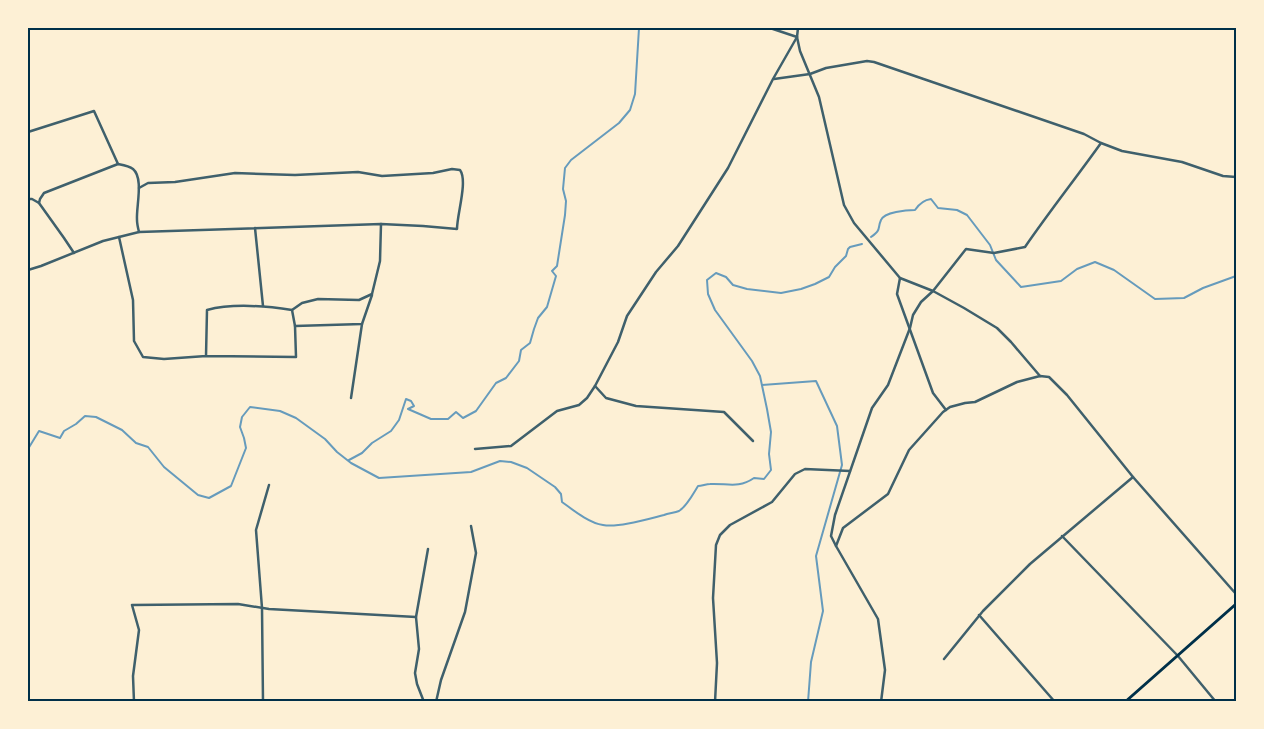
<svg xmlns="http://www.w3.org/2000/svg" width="1264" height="729" font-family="Lato,sans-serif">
<rect width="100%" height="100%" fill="#fdf0d5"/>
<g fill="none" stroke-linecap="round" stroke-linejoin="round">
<g stroke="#669bbc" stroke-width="2">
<path d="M871,237C882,229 877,229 881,220C884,212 907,210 915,210C919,204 923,200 931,199L938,208L957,210L967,215L990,245L996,260L1021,287L1061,281L1077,269L1095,262L1114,270L1155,299L1184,298L1203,288L1236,276"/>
<polyline points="762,385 816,381 837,426 842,465 816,556 823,611 811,662 808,702"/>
<path d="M28,449L39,431L60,438L64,431L76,424L85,416L96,417L122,430L136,443L148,447L164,467L198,495L209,498L231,486L246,448L244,438L240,427L242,417L250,407L280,411L296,418L325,439L337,452L351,463L379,478L471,472L500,461L511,462L527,468L555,487L561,494L562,502C573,510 589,523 603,525C618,528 648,519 664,515C668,513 674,513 679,511C687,506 693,494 698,486C702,486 706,484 710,484C727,483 738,489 754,478L764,479L771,470L769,454L771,432L767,409L760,376L752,361L715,310L708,294L707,280L716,273L726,277L733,285L747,289L781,293L801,289L815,284L829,277L835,267L846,256L848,249L850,247L862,244"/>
<polyline points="349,460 362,453 372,443 391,431 399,420 406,399 411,401 414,406 408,409 431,419 448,419 456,412 463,418 476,411 496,383 506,378 519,361 521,350 530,343 534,329 538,318 547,307 556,276 552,271 557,266 565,215 566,201 563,189 565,168 571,160 619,123 630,110 635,94 639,28"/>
</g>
<g stroke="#3f606c" stroke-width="2.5">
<polyline points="770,28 797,37"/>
<polyline points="798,28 797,37 800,51 819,97 844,205 854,223 900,278 933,291 964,308 997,328 1011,342 1040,376"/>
<polyline points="774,79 810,74 826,68 867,61 874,62 1084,134 1101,143 1122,151 1182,162 1223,176 1236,177"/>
<polyline points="28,132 94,111 118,164"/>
<path d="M28,199H32L39,203L40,199L44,193L118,164C123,165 129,166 133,169C144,178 136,207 137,220C137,224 138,228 139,232"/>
<polyline points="39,203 64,238 74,253"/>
<polyline points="255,228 263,306"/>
<path d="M119,237L133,300L134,341L143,357L164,359L206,356L296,357L295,326L292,310C266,306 233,303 207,310L206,356"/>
<path d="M28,270L41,266L103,241L139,232L381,224L423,226L457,229C457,214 468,181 460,170L452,169L433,173L382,176L358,172L295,175L235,173L175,182L148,183L139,188"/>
<polyline points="900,278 897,294 933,393 946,410"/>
<polyline points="292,310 302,303 318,299 359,300 372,294 380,261 381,224"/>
<polyline points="295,326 362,324 372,295"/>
<polyline points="595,386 606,398 636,406 724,412 753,441"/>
<polyline points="351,398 362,324"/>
<polyline points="475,449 511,446 557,411 579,405 587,398 595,386 618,342 627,316 656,272 678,246 728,168 773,79 797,37"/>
<polyline points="1062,536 1178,656 1216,702"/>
<path d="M836,546L831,536L835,515L872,408L888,385L910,328L913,315L921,302L933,291L966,249L994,253L1025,247C1049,212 1076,178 1101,143"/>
<polyline points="979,615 1055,702"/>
<polyline points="944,659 983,611 1030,564 1133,477"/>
<polyline points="134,702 133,676 139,630 132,605 238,604 269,609 416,617"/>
<polyline points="263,702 262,608 256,530 269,485"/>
<polyline points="424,702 417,684 415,673 419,649 416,617 428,549"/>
<polyline points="436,702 441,680 465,612 476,553 471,526"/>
<polyline points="715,702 717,663 713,598 716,545 720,535 730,525 772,502 795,474 805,469 850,471"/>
<polyline points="881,702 885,670 878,619 836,546 843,528 888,494 909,450 943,412 950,407 965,403 975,402 1017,382 1040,376 1049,377 1067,395 1133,477 1236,594"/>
</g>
<polyline stroke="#003049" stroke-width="3" points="1125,702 1236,604"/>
</g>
<rect width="1264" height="729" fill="none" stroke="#fdf0d5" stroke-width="58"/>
<rect x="29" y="29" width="1206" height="671" fill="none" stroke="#003049" stroke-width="2"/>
</svg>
